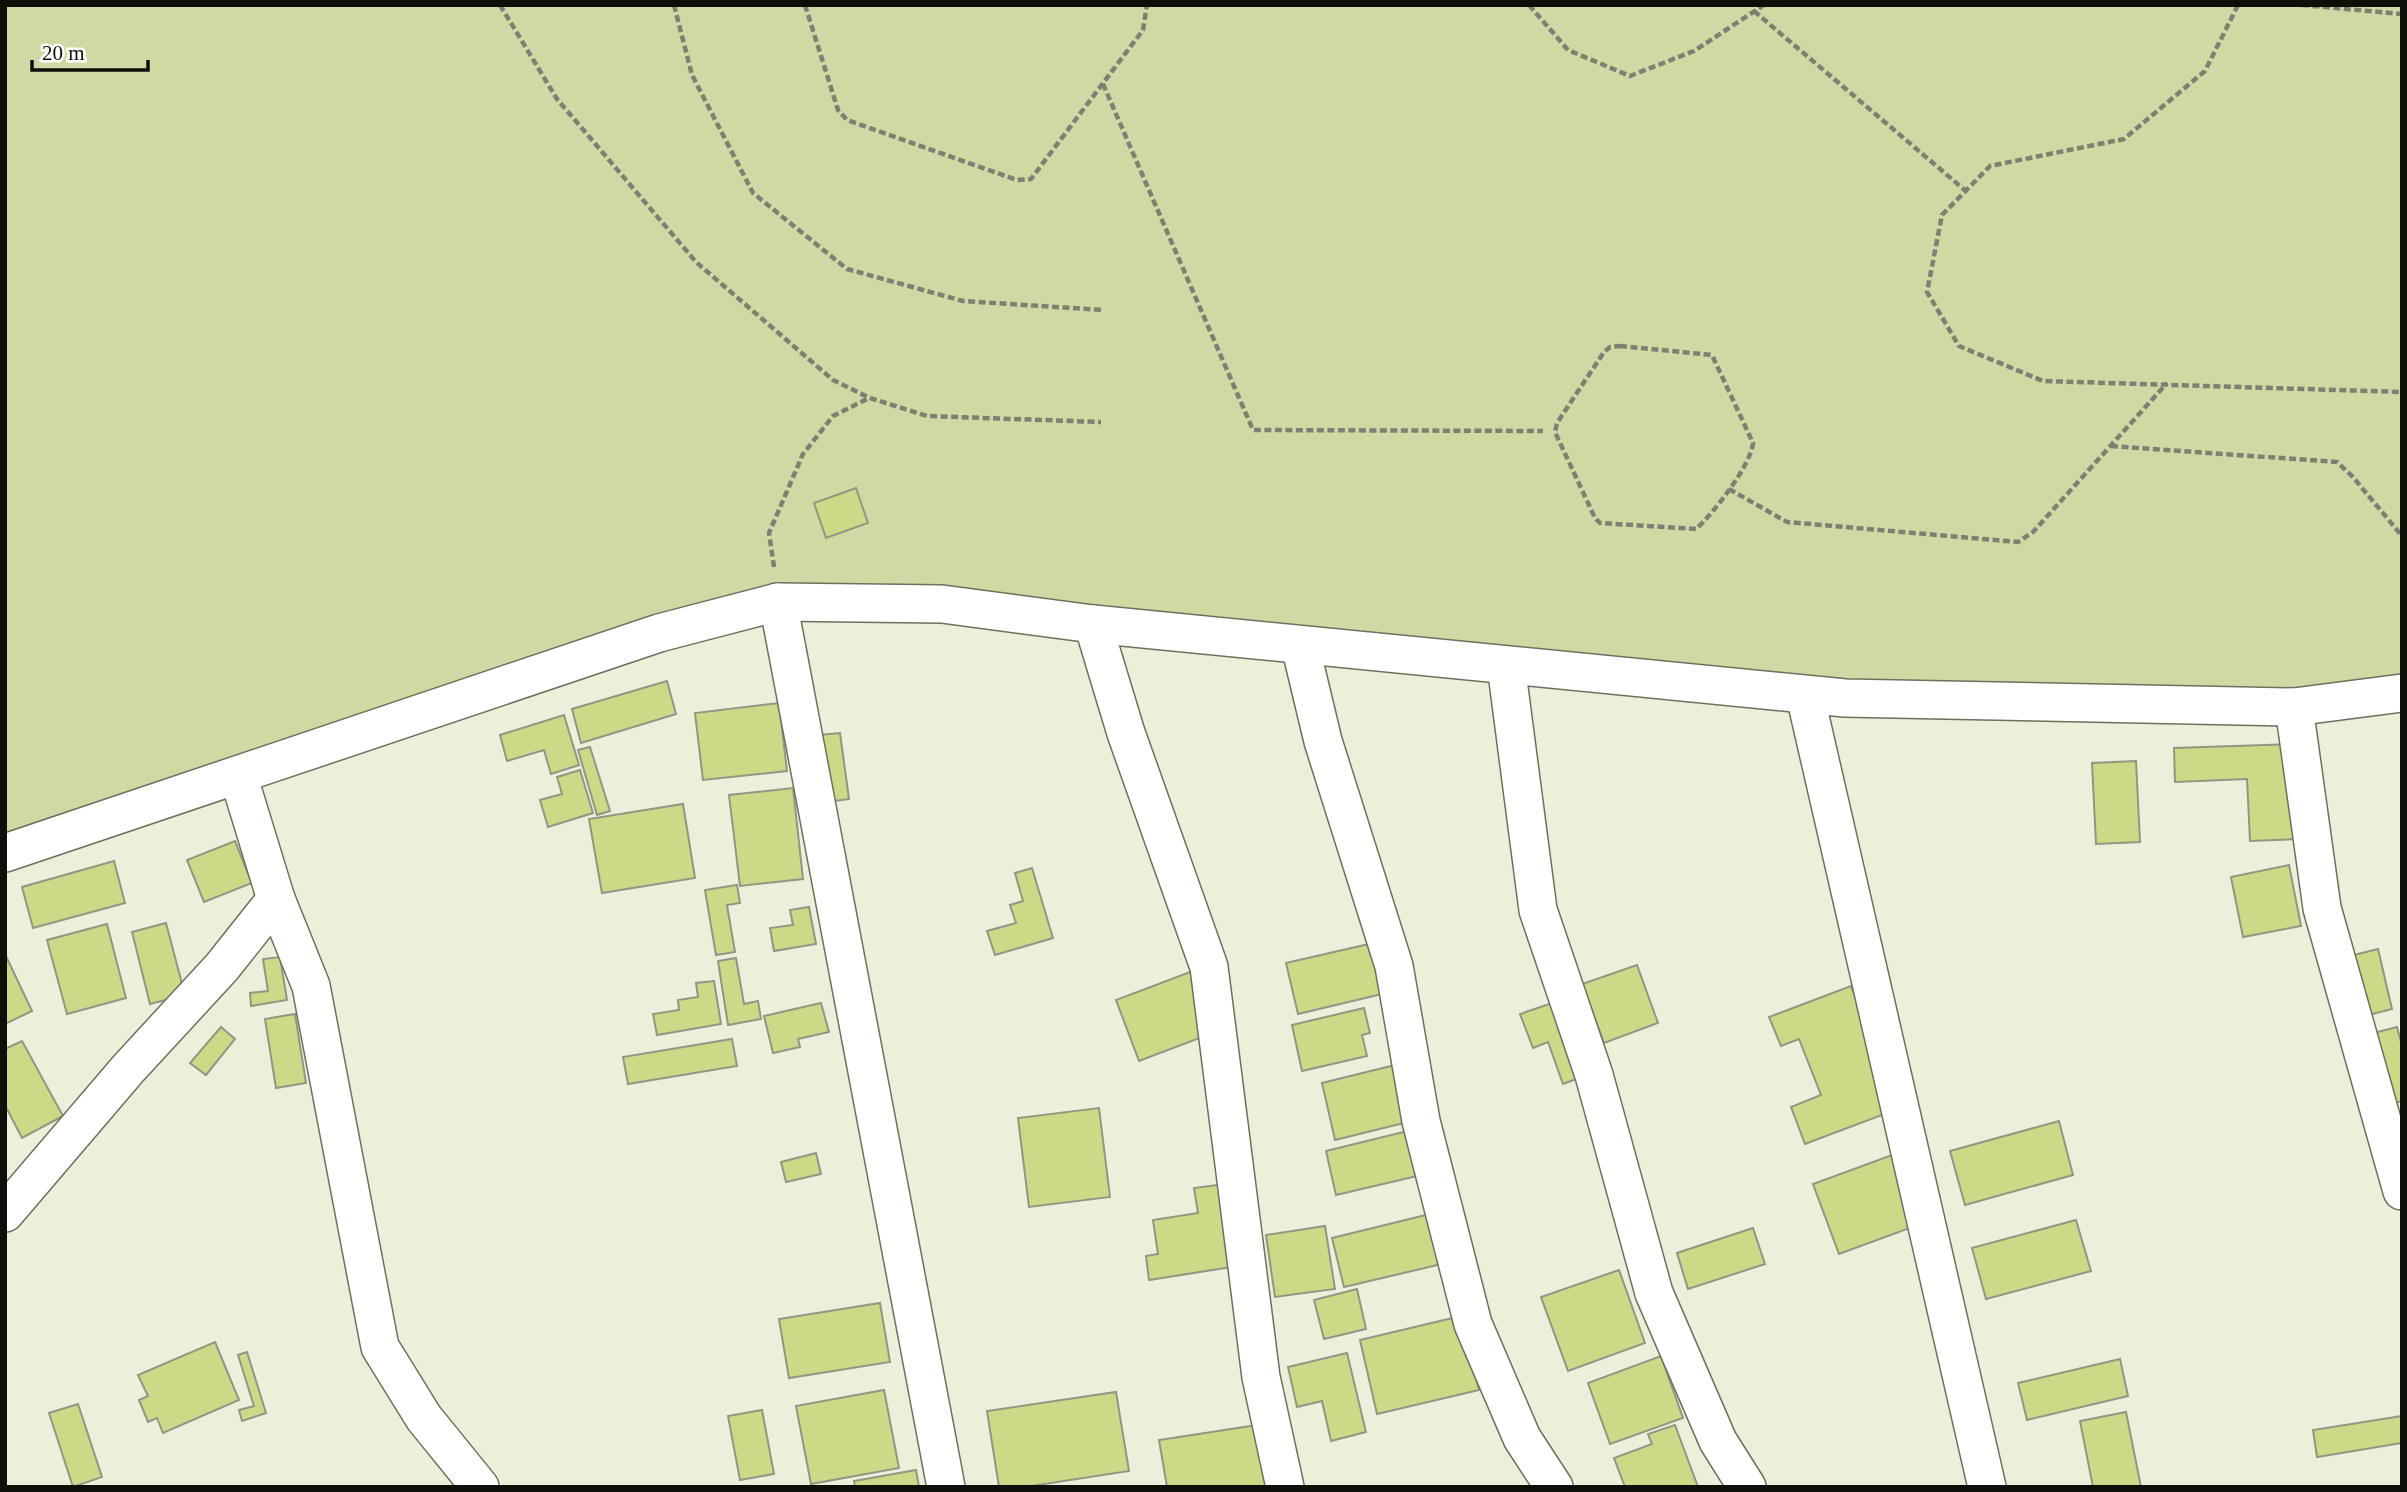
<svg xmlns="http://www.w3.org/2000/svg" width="2407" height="1492" font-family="Georgia,serif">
<rect width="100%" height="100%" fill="#ecf0da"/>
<polygon fill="#d0d8a4" points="5,5 2402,5 2402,693 2121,701 778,602 5,853"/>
<g fill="#ced988" stroke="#929682" stroke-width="2">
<polygon points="856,488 868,523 826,538 814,503"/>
<polygon points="667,681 676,714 581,743 572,709"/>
<polygon points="779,703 787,771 703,780 695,713"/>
<polygon points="564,715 579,765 551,774 544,750 507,761 500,735"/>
<polygon points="840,733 849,799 827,802 819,735"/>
<polygon points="2292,744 2297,839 2250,841 2247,779 2175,782 2174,748"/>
<polygon points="590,747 610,811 597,815 578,750"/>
<polygon points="2136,761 2140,842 2096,844 2092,763"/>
<polygon points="580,770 593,813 548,827 540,800 562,794 557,777"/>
<polygon points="793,788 803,879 740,886 729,795"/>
<polygon points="683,804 695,878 602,893 589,819"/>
<polygon points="235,841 252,883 204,902 187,860"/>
<polygon points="114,861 125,903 33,928 22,887"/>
<polygon points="2289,865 2301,926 2243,937 2231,877"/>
<polygon points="1032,868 1053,938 995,955 987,931 1016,923 1010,905 1023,901 1015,873"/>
<polygon points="737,885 740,903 727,905 735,952 716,955 705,890"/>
<polygon points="809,907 816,944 774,951 770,928 793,925 790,910"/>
<polygon points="166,923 185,995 150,1004 132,932"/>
<polygon points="107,924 126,998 67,1014 47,940"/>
<polygon points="1369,944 1382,994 1298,1014 1286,963"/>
<polygon points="2378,949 2392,1009 2368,1015 2354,955"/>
<polygon points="5,954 32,1011 5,1024"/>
<polygon points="280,957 287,1000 251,1006 250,993 268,991 263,959"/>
<polygon points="736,958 744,1004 758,1001 761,1019 728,1025 718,961"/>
<polygon points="1637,965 1658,1023 1604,1043 1582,984"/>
<polygon points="1190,972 1213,1033 1139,1061 1116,1000"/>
<polygon points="714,981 721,1024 657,1035 653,1014 679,1010 678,1000 698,997 696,983"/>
<polygon points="1851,986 1898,1109 1805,1144 1791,1107 1821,1095 1799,1039 1781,1046 1769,1017"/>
<polygon points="1558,1001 1585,1076 1563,1084 1548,1042 1533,1048 1520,1014"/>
<polygon points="821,1003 829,1032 798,1039 800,1047 773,1053 764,1016"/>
<polygon points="1364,1008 1370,1033 1362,1035 1367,1056 1302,1071 1292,1025"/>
<polygon points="295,1014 306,1083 276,1088 265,1019"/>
<polygon points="221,1027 235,1039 206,1075 190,1063"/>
<polygon points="2397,1027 2402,1046 2402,1101 2389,1105 2370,1034"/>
<polygon points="732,1039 737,1066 628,1084 623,1057"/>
<polygon points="22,1041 63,1116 22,1138 5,1105 5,1049"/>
<polygon points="1399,1064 1412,1121 1335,1140 1322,1083"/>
<polygon points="1099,1108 1110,1197 1029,1207 1018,1118"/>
<polygon points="2059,1121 2073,1175 1965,1205 1950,1151"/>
<polygon points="1420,1128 1430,1173 1336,1195 1326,1151"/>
<polygon points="816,1153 821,1174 786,1182 781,1162"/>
<polygon points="1892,1155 1918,1225 1839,1254 1813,1184"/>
<polygon points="1224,1184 1238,1266 1149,1280 1146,1256 1158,1254 1153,1220 1198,1213 1194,1188"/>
<polygon points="1434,1213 1446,1263 1344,1287 1332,1238"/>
<polygon points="2076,1220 2091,1271 1986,1299 1972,1248"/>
<polygon points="1325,1226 1335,1289 1275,1297 1266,1235"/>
<polygon points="1753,1228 1765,1264 1688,1289 1677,1253"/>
<polygon points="1619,1270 1645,1343 1568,1371 1541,1297"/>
<polygon points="1357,1289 1366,1329 1324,1339 1314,1300"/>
<polygon points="880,1303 890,1362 789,1378 779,1319"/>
<polygon points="1461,1316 1479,1390 1377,1414 1360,1340"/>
<polygon points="215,1342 239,1400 163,1433 157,1418 148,1422 139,1400 148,1396 138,1375"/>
<polygon points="247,1352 266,1413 242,1421 239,1410 254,1406 238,1355"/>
<polygon points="1347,1353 1366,1432 1331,1441 1322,1401 1297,1407 1288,1367"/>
<polygon points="1661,1356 1683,1418 1610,1444 1588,1383"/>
<polygon points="2120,1359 2128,1396 2027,1420 2018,1383"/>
<polygon points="884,1390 899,1468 811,1484 796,1406"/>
<polygon points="1116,1392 1129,1471 1025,1487 999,1487 987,1411"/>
<polygon points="78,1404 102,1477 73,1487 49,1413"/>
<polygon points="762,1410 774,1474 740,1480 728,1416"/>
<polygon points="2126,1412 2141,1487 2093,1487 2080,1421"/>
<polygon points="2402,1416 2402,1443 2317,1457 2313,1430"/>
<polygon points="1264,1424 1273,1487 1167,1487 1159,1440"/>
<polygon points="1675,1425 1698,1487 1625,1487 1614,1458 1652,1444 1648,1434"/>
<polygon points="916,1470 919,1487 855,1487 854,1481"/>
</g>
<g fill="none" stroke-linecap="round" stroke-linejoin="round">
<defs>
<g id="minor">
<polyline points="778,602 946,1487"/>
<polyline points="1093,624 1126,733 1209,967 1261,1377 1285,1487"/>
<polyline points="1300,645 1323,741 1394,966 1421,1121 1473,1324 1522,1438 1554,1487"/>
<polyline points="1506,665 1538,910 1594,1075 1654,1293 1718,1441 1747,1487"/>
<polyline points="1805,695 1987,1487"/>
<polyline points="2294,707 2322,908 2402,1191"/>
<polyline points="238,775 276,899 311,986 380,1347 424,1418 480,1487"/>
<polyline points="5,853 659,633 778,602 942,604 1093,624 1845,698 2294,707 2402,693"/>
<polyline points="5,1213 128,1069 222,967 276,899"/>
</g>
</defs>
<use href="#minor" stroke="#6d705d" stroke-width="40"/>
<g stroke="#7e8072" stroke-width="4.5" stroke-dasharray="7 3.5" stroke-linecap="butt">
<polyline points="500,5 557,99 696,262 833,380 870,398 927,416 1101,422"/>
<polyline points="674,5 692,75 753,193 847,269 963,301 1103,310"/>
<polyline points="805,5 838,110 847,120 1017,180 1031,179 1143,30 1147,5"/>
<polyline points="1529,5 1568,50 1630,76 1694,51 1764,5"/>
<polyline points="2238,5 2205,71 2124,139 1990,166 1942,215 1927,292 1959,346 2043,381 2402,392"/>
<polyline points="2302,5 2402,14"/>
<polyline points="1754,11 1966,191"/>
<polyline points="1103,84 1253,430 1543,431"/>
<path d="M1620,346L1712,355L1753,443C1751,465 1713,514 1696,529L1600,523L1595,518L1555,432L1557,423L1604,352L1610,347Z"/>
<polyline points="2111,446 2337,462 2352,476 2402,536"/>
<polyline points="1729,489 1787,522 2018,542 2033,532 2167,383"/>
<polyline points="774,567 769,533 803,454 833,416 869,398"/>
</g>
<use href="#minor" stroke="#fff" stroke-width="37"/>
</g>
<rect width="2407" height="1492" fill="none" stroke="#0e0f08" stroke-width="14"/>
<path d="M32 60v10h116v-10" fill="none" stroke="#0e0f08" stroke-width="3.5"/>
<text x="42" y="60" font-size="21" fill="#0e0f08" stroke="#ffffff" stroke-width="5" paint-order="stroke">20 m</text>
</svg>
